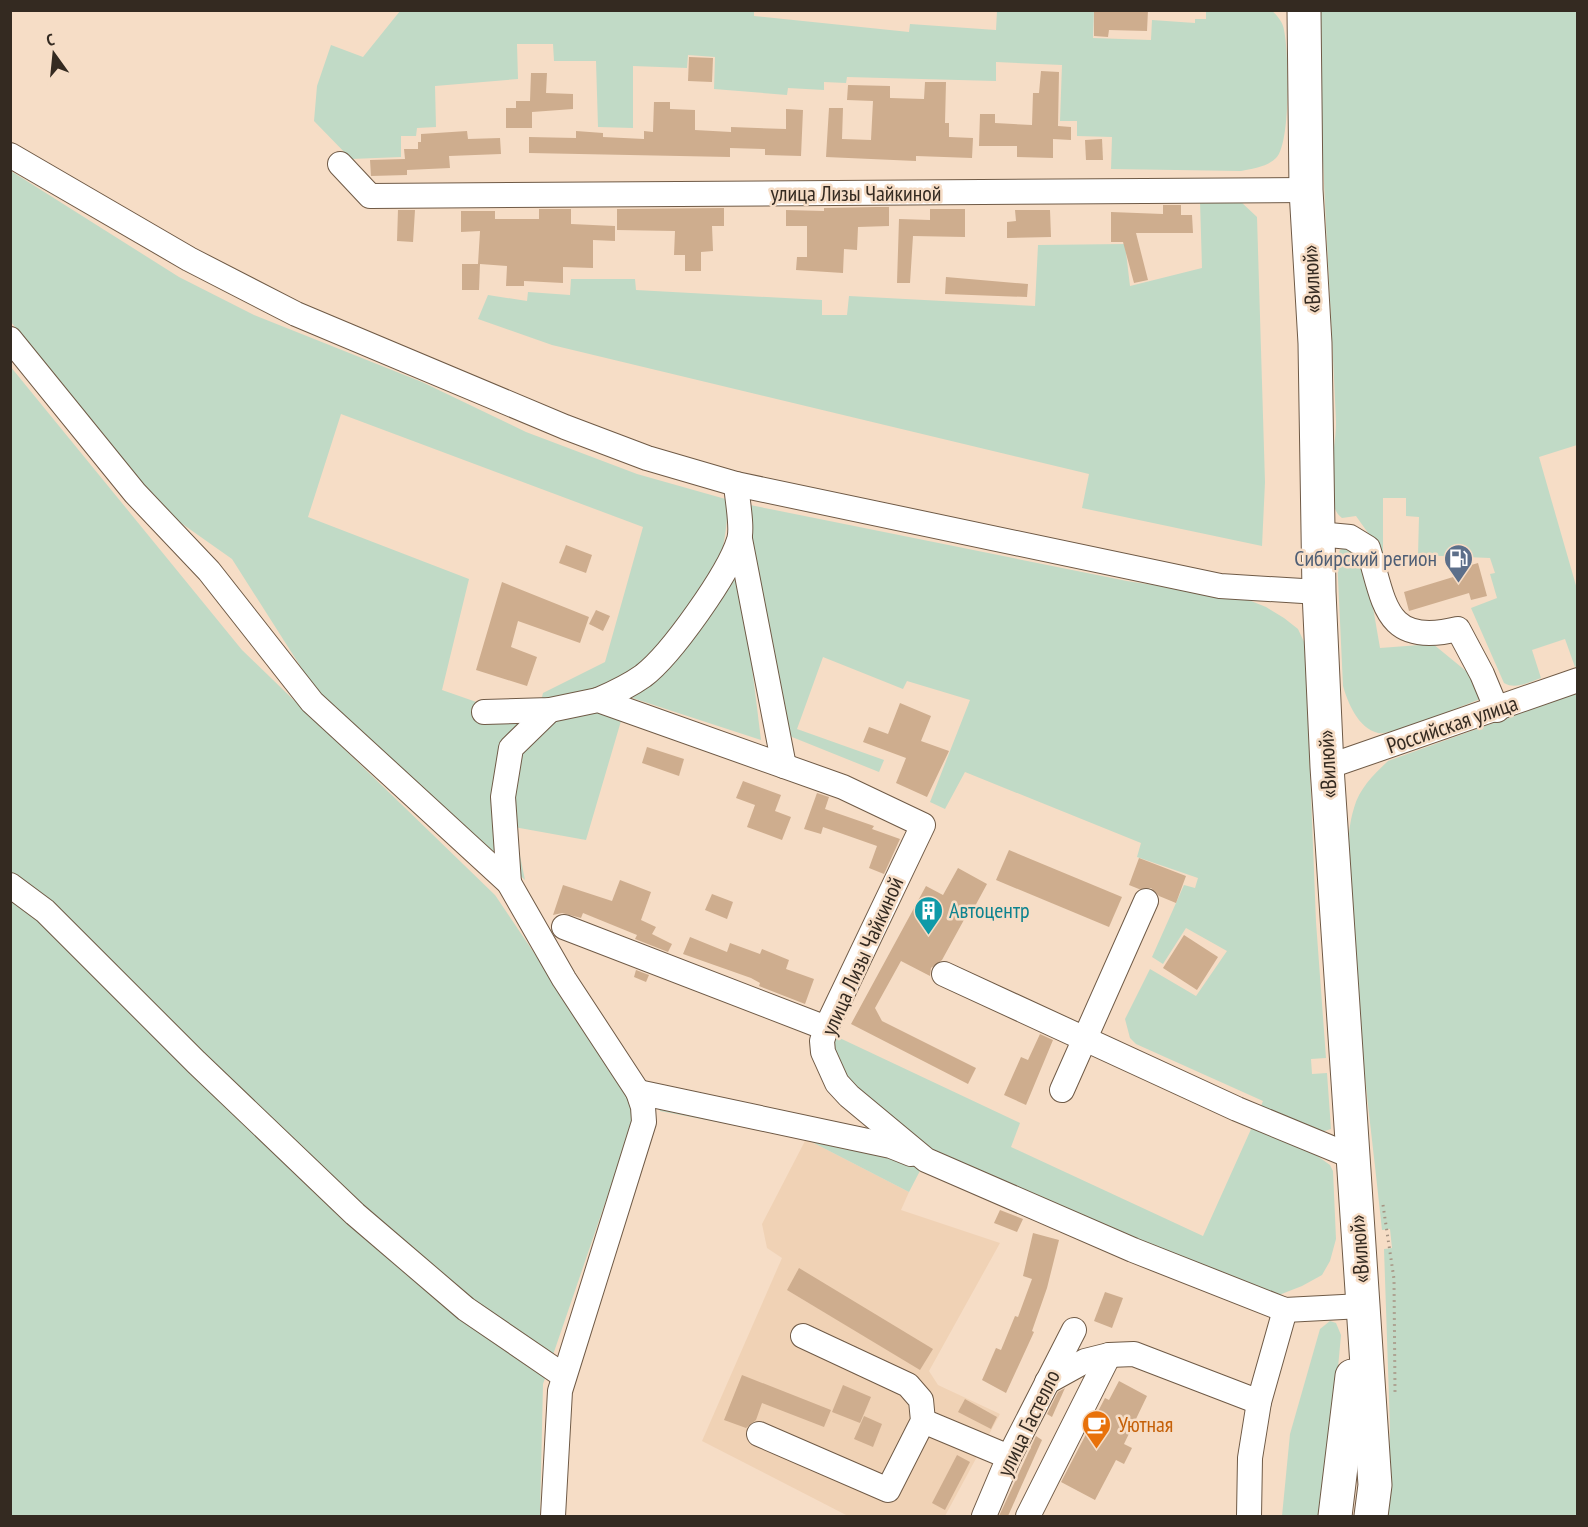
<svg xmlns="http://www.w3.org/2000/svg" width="1588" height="1527" font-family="'PT Sans Narrow',sans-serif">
<rect width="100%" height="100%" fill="#f6ddc6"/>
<polygon fill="#f0d2b5" points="806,1139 909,1192 901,1210 1000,1243 929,1371 938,1385 1000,1414 945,1516 848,1516 702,1441 782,1258 767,1248 762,1224"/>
<g fill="#c1dac6">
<path d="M754,10V16L909,32L910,24L996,30L997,11L1094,10L1093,38L1151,40L1152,20L1195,23V19H1206V11L1271,10C1277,15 1283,22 1284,30C1289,52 1291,144 1276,158C1267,167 1252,169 1241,171L1111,169L1112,137L1077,136V121H1060L1062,65L996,62V81L847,77L846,83L824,82V90L788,88L787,95L714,89L715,57L688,55L687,68L633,66V128L598,127L596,61H554L553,44H517L518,79L435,86L436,127L417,128L416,136H401V157L351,159L314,121L317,86L331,45L363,57L400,11Z"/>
<path d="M1319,11H1577V445L1539,457L1577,589V666L1575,667L1565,639L1532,650L1541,678C1529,682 1516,690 1504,683L1471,608L1497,598L1490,574L1495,573L1490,558L1418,555L1419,517L1406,516V498H1383V554L1356,516L1342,518C1321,503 1337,445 1336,421C1330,284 1320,148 1319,11Z"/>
<path d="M11,171L179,277L254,315L422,382L526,432L637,474L729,500C726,524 726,550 714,572C696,604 652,660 621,679C597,693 567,697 541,701L543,693L605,662L643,527L341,414L308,517L469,579L442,690L485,705L588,709L621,721L586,840L514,827L525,880L318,694L232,559L164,511L11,322Z"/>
<polygon points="1200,201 1240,201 1257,217 1265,482 1262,546 1082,508 1089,474 552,345 478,319 488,295 527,301 528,292 570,295 571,279 635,279 636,290 822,300 822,315 847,315 849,296 1035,306 1038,245 1125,244 1130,286 1202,268"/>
<polygon points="10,366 242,650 495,895 638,1107 543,1384 540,1516 11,1516"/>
<polygon points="745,504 1127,581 1246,599 1266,607 1284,618 1298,629 1305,644 1316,922 1326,1058 1311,1059 1312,1074 1327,1073 1331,1129 1318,1133 1259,1111 1263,1101 1136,1044 1130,1038 1125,1019 1150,969 1196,996 1227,951 1186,928 1163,964 1152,957 1184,885 1195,888 1198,878 1137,857 1141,843 965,772 945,809 930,802 970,700 907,681 903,689 823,657 797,729 884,760 879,772 792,737 782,723"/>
<path d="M1352,544L1366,567L1380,648L1433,644L1477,680L1480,699C1462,706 1392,736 1378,733C1358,728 1348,703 1343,686L1337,557L1340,550Z"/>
<polygon points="738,554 761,740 623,695"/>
<path d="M1577,693V1516H1384L1388,1496L1390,1428L1384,1249L1392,1248L1390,1229L1382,1230C1371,1124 1356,1018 1351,912C1349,879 1344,840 1354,808C1359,789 1374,774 1388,761Z"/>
<polygon points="829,1033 1020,1123 1011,1147 1203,1236 1252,1127 1309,1150 1330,1165 1333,1171 1336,1239 1330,1261 1322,1275 1302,1286 1279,1295 1250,1291 924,1150 838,1075"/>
<polygon points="657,1104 923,1165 909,1192 806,1139 660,1111"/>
<polygon points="1330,1321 1336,1323 1341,1335 1325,1509 1323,1516 1282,1516 1290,1434 1320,1329"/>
</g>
<g fill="#cead8e">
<polygon points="1130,10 1148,10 1147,31 1109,30 1108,37 1094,36 1094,11"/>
<polygon points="689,57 713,58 712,82 688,81"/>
<polygon points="1041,71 1059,72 1058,126 1071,127 1071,140 1053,139 1053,158 1017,157 1017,146 979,146 980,114 995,114 995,123 1032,125 1033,93 1039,93"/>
<polygon points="531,73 547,73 546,93 573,94 573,109 532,112 532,128 506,128 506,108 516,108 516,101 530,101"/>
<polygon points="925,82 946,82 945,123 949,123 949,137 973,138 972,158 916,156 916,161 826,157 829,108 843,108 842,139 871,140 873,101 847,100 848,85 890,86 890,98 924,99"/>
<polygon points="654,102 670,102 670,109 695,110 695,130 731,132 731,127 786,129 786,109 803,110 801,156 765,155 765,149 730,148 730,157 529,153 529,137 576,138 576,131 603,133 603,137 644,139 644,131 653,132"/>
<polygon points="467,131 468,139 500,138 501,154 449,156 450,168 407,170 407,175 371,176 370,160 405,159 404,149 418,149 418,142 421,142 421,134"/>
<polygon points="1102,139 1103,160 1086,160 1085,140"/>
<polygon points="1163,205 1181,205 1181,215 1192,215 1193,233 1136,233 1148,280 1134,283 1123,242 1111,242 1111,212 1163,214"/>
<polygon points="876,207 889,207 889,226 858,227 857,250 844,249 843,273 796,270 797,257 807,257 807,226 786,226 786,210 824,211 824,208"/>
<polygon points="724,208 724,226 712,226 713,251 701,252 701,271 685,271 685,255 674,255 675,231 617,230 617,209"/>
<polygon points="539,209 571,209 571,224 615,226 615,241 593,240 593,268 563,267 563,283 524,281 524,286 506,286 507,266 480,264 479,290 462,290 462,264 478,264 480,231 461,232 461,211 495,211 495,219 539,219"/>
<polygon points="930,209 965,209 965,237 913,236 910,283 897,283 899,219 930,220"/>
<polygon points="398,210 415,210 413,242 397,241"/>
<polygon points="1015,210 1050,210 1051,237 1007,238 1007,222 1016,221"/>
<polygon points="946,277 1028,284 1027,297 945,294"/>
<polygon points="566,545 592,555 586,573 559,563"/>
<polygon points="1478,563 1487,596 1471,600 1469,593 1409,611 1404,592 1463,574 1461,568"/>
<polygon points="502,582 589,617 580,643 518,621 511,647 537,657 527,686 476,670"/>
<polygon points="596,610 610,616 603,631 589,624"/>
<polygon points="900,703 931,716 921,741 949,751 927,797 896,783 906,758 863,742 869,727 888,734"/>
<polygon points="647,747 684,759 679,776 642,763"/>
<polygon points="743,781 781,795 775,811 791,817 782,840 747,827 755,805 736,798"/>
<polygon points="817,793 829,797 825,809 874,826 872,829 900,839 884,874 869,868 877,846 823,827 821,834 804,829"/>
<polygon points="1009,850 1122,897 1109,927 996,880"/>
<polygon points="1139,858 1186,876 1176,903 1159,896 1151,888 1139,889 1129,885"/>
<polygon points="958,868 987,884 974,908 971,907 942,960 931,968 930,976 901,961 875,1008 882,1021 976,1068 968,1084 851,1024 926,886 943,895"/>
<polygon points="620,880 651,892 641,920 656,927 652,934 672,944 668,952 635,939 637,935 583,913 581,918 562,913 553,915 563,885 612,901"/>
<polygon points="712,894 733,902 727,919 705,910"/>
<polygon points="1184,935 1218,957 1197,990 1163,968"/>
<polygon points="690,937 727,952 730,943 760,954 762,949 789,960 786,969 814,979 805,1004 759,986 760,983 751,978 683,954"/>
<polygon points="636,970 649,975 646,982 634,977"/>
<polygon points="1040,1034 1053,1040 1026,1105 1004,1095 1021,1057 1028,1060"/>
<polygon points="1000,1210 1023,1219 1017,1232 994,1223"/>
<polygon points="1033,1233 1059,1240 1047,1288 1032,1331 1034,1332 1006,1393 982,1380 996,1348 1001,1350 1015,1316 1018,1317 1032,1279 1023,1276"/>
<polygon points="799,1268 933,1349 920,1370 787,1290"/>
<polygon points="1105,1292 1123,1298 1112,1328 1094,1321"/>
<polygon points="742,1375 831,1410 824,1427 762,1403 756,1420 746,1428 724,1420"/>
<polygon points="1119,1381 1147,1396 1124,1444 1132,1448 1124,1464 1116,1460 1095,1500 1061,1482 1105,1398 1109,1400"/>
<polygon points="843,1385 871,1397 860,1423 832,1412"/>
<polygon points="1065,1388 1052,1417 1047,1414 1058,1392"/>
<polygon points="965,1399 997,1417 991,1429 958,1412"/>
<polygon points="864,1416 882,1424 873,1447 854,1439"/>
<polygon points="1036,1436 1042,1440 1008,1516 999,1516"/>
<polygon points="957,1455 970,1462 945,1510 932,1503"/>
</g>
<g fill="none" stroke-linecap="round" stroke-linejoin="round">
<defs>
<g id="minor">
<polyline points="10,155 189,259 296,314 565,427 647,458 736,484 1220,586 1319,592"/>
<polyline points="340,164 370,196 1306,190"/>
<polyline points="10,339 135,493 209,571 312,702 509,883 564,979 638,1092 643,1107 644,1122 560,1391 553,1516"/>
<path d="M1318,534L1350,537L1368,548C1385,603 1384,647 1458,629L1482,674L1497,710"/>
<polyline points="740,539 784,766"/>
<path d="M598,700C614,693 629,686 643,676C671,655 729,573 739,540C743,528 737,499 736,484"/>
<polyline points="484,712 550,710 598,700 843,787 923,825 826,1028 822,1041 823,1052 837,1083 849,1096 926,1160 1133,1250 1285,1310 1362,1306"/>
<polyline points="1327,767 1578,680"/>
<polyline points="509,883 503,797 511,748 550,710"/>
<polyline points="10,885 45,911 196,1062 355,1214 466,1309 564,1376"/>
<polyline points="564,927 826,1028"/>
<polyline points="944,974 1237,1109 1353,1157"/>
<polyline points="1062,1090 1146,901"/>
<polyline points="638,1092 891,1146 911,1154"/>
<polyline points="1047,1382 1085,1361 1109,1355 1134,1354 1259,1402"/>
<polyline points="923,1421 1009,1457"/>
<polyline points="759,1434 888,1490 923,1421 921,1400 908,1385 803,1336"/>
<polyline points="984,1516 1009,1457 1074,1330"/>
<polyline points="1028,1516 1109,1355"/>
<polyline points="1249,1516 1250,1458 1259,1402 1285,1310"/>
</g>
<g id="highway">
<polyline points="1304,10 1306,190 1315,343 1319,592 1327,767 1375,1485 1371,1516"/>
<polyline points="1335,1516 1352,1376"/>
</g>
</defs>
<use href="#minor" stroke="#6f5a46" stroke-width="26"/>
<use href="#highway" stroke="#6f5a46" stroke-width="35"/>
<polyline stroke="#a69382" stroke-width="3" stroke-dasharray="1.5 4.5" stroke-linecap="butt" points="1383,1205 1394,1279 1395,1392"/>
<use href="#minor" stroke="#fff" stroke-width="24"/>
<use href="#highway" stroke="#fff" stroke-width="33"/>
</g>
<defs>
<symbol id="fuel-pin" viewBox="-11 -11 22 30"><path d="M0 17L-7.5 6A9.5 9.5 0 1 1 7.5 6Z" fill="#5c6f8a" stroke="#f6ddc6"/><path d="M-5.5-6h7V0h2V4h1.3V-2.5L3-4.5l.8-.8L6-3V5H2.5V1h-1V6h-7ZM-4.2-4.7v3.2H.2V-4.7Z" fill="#fff"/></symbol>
<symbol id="building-pin" viewBox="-11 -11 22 30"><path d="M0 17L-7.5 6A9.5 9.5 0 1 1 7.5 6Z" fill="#0f9aa8" stroke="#f6ddc6"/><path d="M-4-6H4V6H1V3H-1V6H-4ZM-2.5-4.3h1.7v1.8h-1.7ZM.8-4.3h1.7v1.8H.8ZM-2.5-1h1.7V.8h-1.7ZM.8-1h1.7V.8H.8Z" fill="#fff"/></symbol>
<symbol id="cafe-pin" viewBox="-11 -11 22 30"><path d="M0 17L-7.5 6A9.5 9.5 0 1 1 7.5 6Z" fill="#e8710a" stroke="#f6ddc6"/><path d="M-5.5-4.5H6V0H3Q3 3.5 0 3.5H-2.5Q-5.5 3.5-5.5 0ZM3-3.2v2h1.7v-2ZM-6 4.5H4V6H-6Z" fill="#fff"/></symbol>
</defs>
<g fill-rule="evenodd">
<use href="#fuel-pin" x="1442" y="542" width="33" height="45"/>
<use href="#building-pin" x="912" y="894" width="33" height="45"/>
<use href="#cafe-pin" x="1080" y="1408" width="33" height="45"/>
</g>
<g text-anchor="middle" stroke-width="5" stroke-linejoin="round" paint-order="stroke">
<g font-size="22" fill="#342a21" stroke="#f6ddc6">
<text x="856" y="201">улица Лизы Чайкиной</text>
<text transform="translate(1311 279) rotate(-93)" y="8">«Вилюй»</text>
<text transform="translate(1452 724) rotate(-19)" y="8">Российская улица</text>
<text transform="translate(1327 764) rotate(-93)" y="8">«Вилюй»</text>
<text transform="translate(862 956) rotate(-66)" y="8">улица Лизы Чайкиной</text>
<text transform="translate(1359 1249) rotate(-94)" y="8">«Вилюй»</text>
<text transform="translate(1028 1423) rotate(-64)" y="8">улица Гастелло</text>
</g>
<g font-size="22" fill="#4e5e75" stroke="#f6ddc6" text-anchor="end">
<text x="1437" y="566">Сибирский регион</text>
</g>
<g font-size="22" fill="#0d838f" stroke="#f6ddc6" text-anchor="start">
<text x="949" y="918">Автоцентр</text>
</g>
<g font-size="22" fill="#c56008" stroke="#f6ddc6" text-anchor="start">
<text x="1118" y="1432">Уютная</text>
</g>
</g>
<rect width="1588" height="1527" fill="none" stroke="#342a21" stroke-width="24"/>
<g transform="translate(54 54) rotate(345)" stroke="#f6ddc6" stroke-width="4.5" paint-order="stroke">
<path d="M0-4.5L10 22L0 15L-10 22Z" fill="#342a21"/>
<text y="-9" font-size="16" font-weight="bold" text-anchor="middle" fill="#342a21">С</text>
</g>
</svg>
